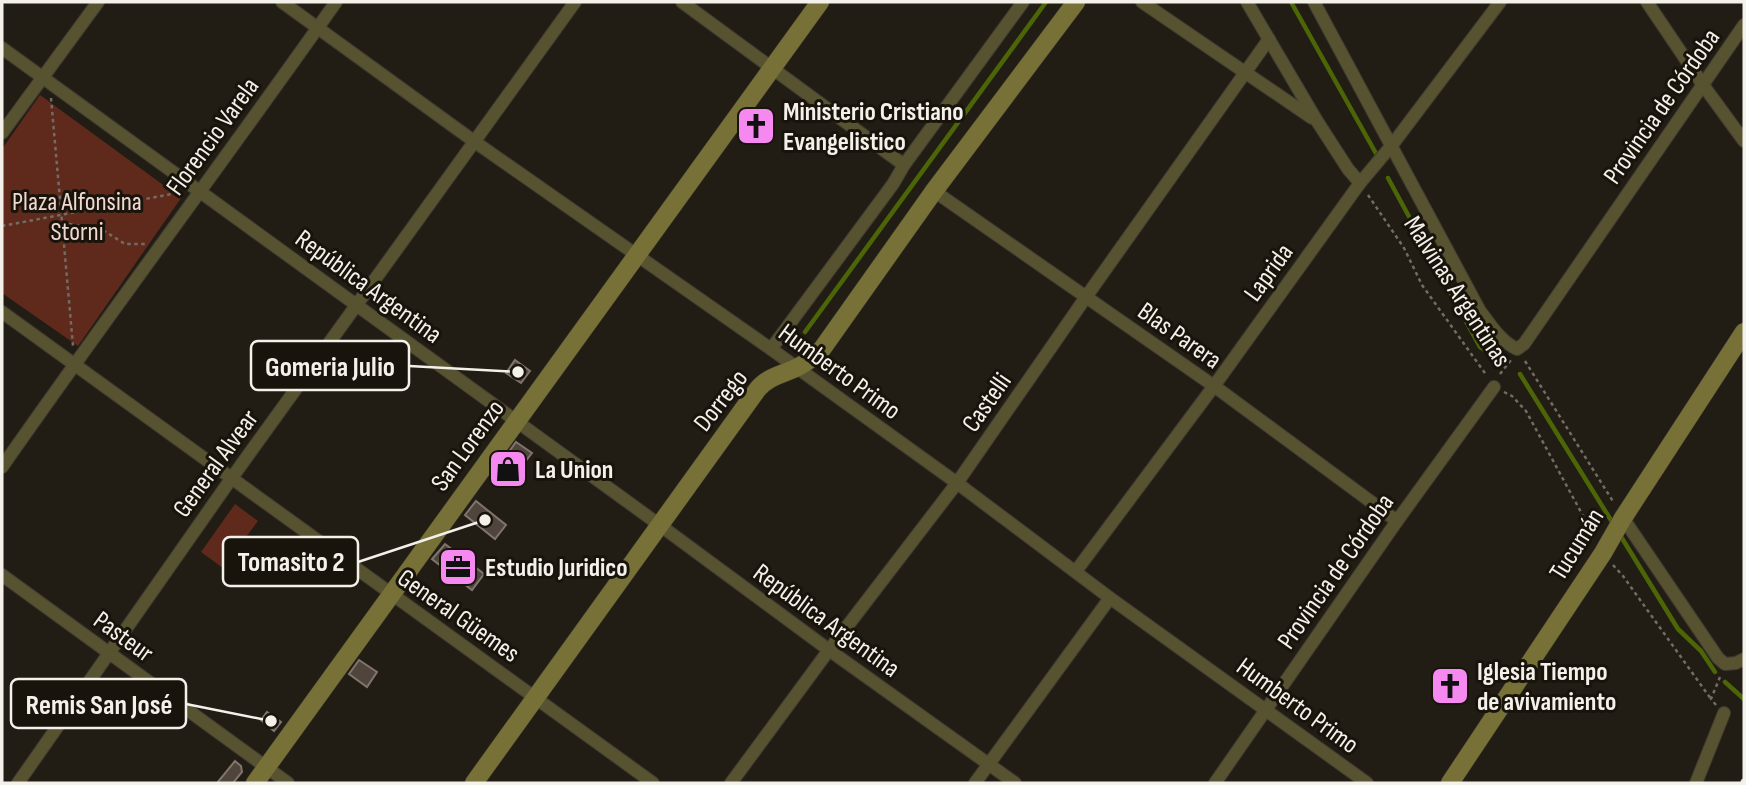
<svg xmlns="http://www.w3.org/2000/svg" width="1746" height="785" font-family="'Sofia Sans Condensed',sans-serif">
<rect width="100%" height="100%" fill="#221d14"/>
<g fill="#5f2a1c">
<polygon points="40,95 181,198 78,346 2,293 2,149"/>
<polygon points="235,504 258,521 223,568 201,552"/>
</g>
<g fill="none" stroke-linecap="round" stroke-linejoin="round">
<g stroke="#4b6507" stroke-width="4.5">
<polyline points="1291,2 1378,157"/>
<polyline points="1388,178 1480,347 1497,359"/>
<polyline points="805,332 1046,2"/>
<polyline points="1520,374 1614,525"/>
<polyline points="1620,535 1678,629 1701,651 1715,672"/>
<polyline points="1725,682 1744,699"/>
</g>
</g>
<g fill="#4f453d" stroke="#80756d" stroke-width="2">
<polygon points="754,113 769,124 758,139 743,128"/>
<polygon points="515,360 530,371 521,383 506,373"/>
<polygon points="516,442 532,453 509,482 495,471"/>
<polygon points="476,501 506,525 495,539 465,515"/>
<polygon points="445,544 484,574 472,590 432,559"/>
<polygon points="359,660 377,672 367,687 349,674"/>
<polygon points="267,712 281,722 274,731 261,720"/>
<polygon points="235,761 241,766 242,772 233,783 217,783"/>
</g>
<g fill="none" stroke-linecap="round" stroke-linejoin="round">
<defs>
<g id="street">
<polyline points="282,2 475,142 771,349 957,483 1110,598 1367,783"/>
<polyline points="682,2 904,165"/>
<polyline points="1142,2 1312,118"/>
<polyline points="1247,2 1317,121 1348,169 1360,183"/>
<path d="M1314,2L1480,311C1491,325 1500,341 1517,349L1524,344L1744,25"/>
<polyline points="1647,2 1703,85 1744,141"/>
<polyline points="2,48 661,526 829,650 1015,783"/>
<polyline points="2,133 98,2"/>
<polyline points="934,191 1214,386 1397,521"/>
<polyline points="2,312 653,783"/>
<polyline points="771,349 893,184 904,165 1023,2"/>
<path d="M2,467C111,311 226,158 336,2"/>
<polyline points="1623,518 1718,658 1725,664 1736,663 1744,659"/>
<polyline points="1076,571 1214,386 1360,183 1392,145 1500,2"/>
<polyline points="2,575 288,783"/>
<polyline points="18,783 231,479 575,2"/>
<polyline points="731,783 829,650 957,483 1086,297 1269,39"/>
<polyline points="975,783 1110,598"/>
<polyline points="1215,783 1397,521 1494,387"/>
<polyline points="1696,783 1724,713"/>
</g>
<g id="secondary">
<polyline points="255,783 820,2"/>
<path d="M474,783L757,390C768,376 784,374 798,367C808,362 815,356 822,349L934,191L1076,2"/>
<polyline points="1450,783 1603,553 1623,518 1744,332"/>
</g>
</defs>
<use href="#street" stroke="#3f3b32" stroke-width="14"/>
<use href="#secondary" stroke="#3f3b32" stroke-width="19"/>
<g stroke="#716d65" stroke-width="2.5" stroke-dasharray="3.5 3.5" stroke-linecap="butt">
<polyline points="51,98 73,346"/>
<polyline points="1368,195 1404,248 1422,285 1487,376"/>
<polyline points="62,223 101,229 125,244 145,244"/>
<polyline points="2,226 177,193"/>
<polyline points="1525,361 1614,503"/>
<polyline points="1500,374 1511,360"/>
<polyline points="1504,392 1512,396 1526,411 1594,536"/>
<polyline points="1613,565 1623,576 1711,699"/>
<polyline points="1716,705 1711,699 1720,677"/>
</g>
<use href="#street" stroke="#575330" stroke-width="12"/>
<use href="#secondary" stroke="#777138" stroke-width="18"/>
<defs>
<polyline id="rail" points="1744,783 1744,782"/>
</defs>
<use href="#rail" stroke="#dbd7d1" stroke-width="7"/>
<use href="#rail" stroke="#19140b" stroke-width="4.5" stroke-dasharray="13" stroke-linecap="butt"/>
</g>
<defs>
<symbol id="church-square" viewBox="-11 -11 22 22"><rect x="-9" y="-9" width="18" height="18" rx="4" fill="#f589ef" stroke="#19140b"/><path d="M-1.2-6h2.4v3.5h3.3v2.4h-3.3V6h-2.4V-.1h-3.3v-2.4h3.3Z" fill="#111"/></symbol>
<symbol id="shop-square" viewBox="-11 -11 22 22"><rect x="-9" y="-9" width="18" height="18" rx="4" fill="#f589ef" stroke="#19140b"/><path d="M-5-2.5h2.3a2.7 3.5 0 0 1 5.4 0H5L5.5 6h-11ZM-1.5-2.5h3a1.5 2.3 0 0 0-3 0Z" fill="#111"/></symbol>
<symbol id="office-square" viewBox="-11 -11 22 22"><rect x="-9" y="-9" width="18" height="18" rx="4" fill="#f589ef" stroke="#19140b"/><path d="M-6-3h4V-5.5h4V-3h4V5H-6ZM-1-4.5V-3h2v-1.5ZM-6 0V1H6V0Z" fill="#111"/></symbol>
</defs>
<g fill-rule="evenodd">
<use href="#church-square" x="734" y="104" width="44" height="44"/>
<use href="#shop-square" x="486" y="447" width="44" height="44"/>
<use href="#office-square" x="436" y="545" width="44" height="44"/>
<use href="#church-square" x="1428" y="664" width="44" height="44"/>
</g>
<g text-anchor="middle" stroke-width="6" stroke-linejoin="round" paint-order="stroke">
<g font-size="26" fill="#f4f0ea" stroke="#19140b">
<text transform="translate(1661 106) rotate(-55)" y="9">Provincia de Córdoba</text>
<text transform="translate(212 136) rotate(-54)" y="9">Florencio Varela</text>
<text transform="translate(1268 272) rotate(-54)" y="9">Laprida</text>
<text transform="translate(369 286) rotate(36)" y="9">República Argentina</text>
<text transform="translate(1458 291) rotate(57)" y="9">Malvinas Argentinas</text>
<text transform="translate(1180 335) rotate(35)" y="9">Blas Parera</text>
<text transform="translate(840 371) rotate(36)" y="9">Humberto Primo</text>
<text transform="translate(720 400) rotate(-52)" y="9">Dorrego</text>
<text transform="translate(986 402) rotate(-55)" y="9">Castelli</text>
<text transform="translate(467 445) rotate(-54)" y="9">San Lorenzo</text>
<text transform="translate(215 463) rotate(-54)" y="9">General Alvear</text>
<text transform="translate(1576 544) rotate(-58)" y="9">Tucumán</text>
<text transform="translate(1335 571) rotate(-55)" y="9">Provincia de Córdoba</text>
<text transform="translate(459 615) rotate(35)" y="9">General Güemes</text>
<text transform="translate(827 620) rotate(36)" y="9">República Argentina</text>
<text transform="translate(124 636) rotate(36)" y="9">Pasteur</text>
<text transform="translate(1298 705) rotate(36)" y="9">Humberto Primo</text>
</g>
<g font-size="26" font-weight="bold" fill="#f4f0ea" stroke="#19140b" text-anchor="start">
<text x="783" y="120">Ministerio Cristiano<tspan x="783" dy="30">Evangelistico</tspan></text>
<text x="535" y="478">La Union</text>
<text x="485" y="576">Estudio Juridico</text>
<text x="1477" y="680">Iglesia Tiempo<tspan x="1477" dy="30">de avivamiento</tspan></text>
</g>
<g font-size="26" fill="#f1d8d1" stroke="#19140b">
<text x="77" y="210">Plaza Alfonsina<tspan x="77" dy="30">Storni</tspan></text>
</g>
</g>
<path fill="none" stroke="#f4f0ea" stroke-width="2.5" d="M518 372L409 366M485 520L358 562M271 721L186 704"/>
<g fill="#f4f0ea" stroke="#19140b" stroke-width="2.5">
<circle cx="518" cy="372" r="7"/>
<circle cx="485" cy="520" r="7"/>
<circle cx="271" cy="721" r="7"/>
</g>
<g fill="#19140b" stroke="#f4f0ea" stroke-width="2.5">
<rect x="251" y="341" width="158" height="49" rx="7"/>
<rect x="223" y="537" width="135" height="49" rx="7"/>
<rect x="11" y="679" width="175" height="49" rx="7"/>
</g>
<g font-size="28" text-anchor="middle" font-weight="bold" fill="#f4f0ea">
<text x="330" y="376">Gomeria Julio</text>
<text x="291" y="571">Tomasito 2</text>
<text x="99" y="714">Remis San José</text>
</g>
<rect width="1746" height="785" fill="none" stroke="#f4f0ea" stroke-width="7"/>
</svg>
